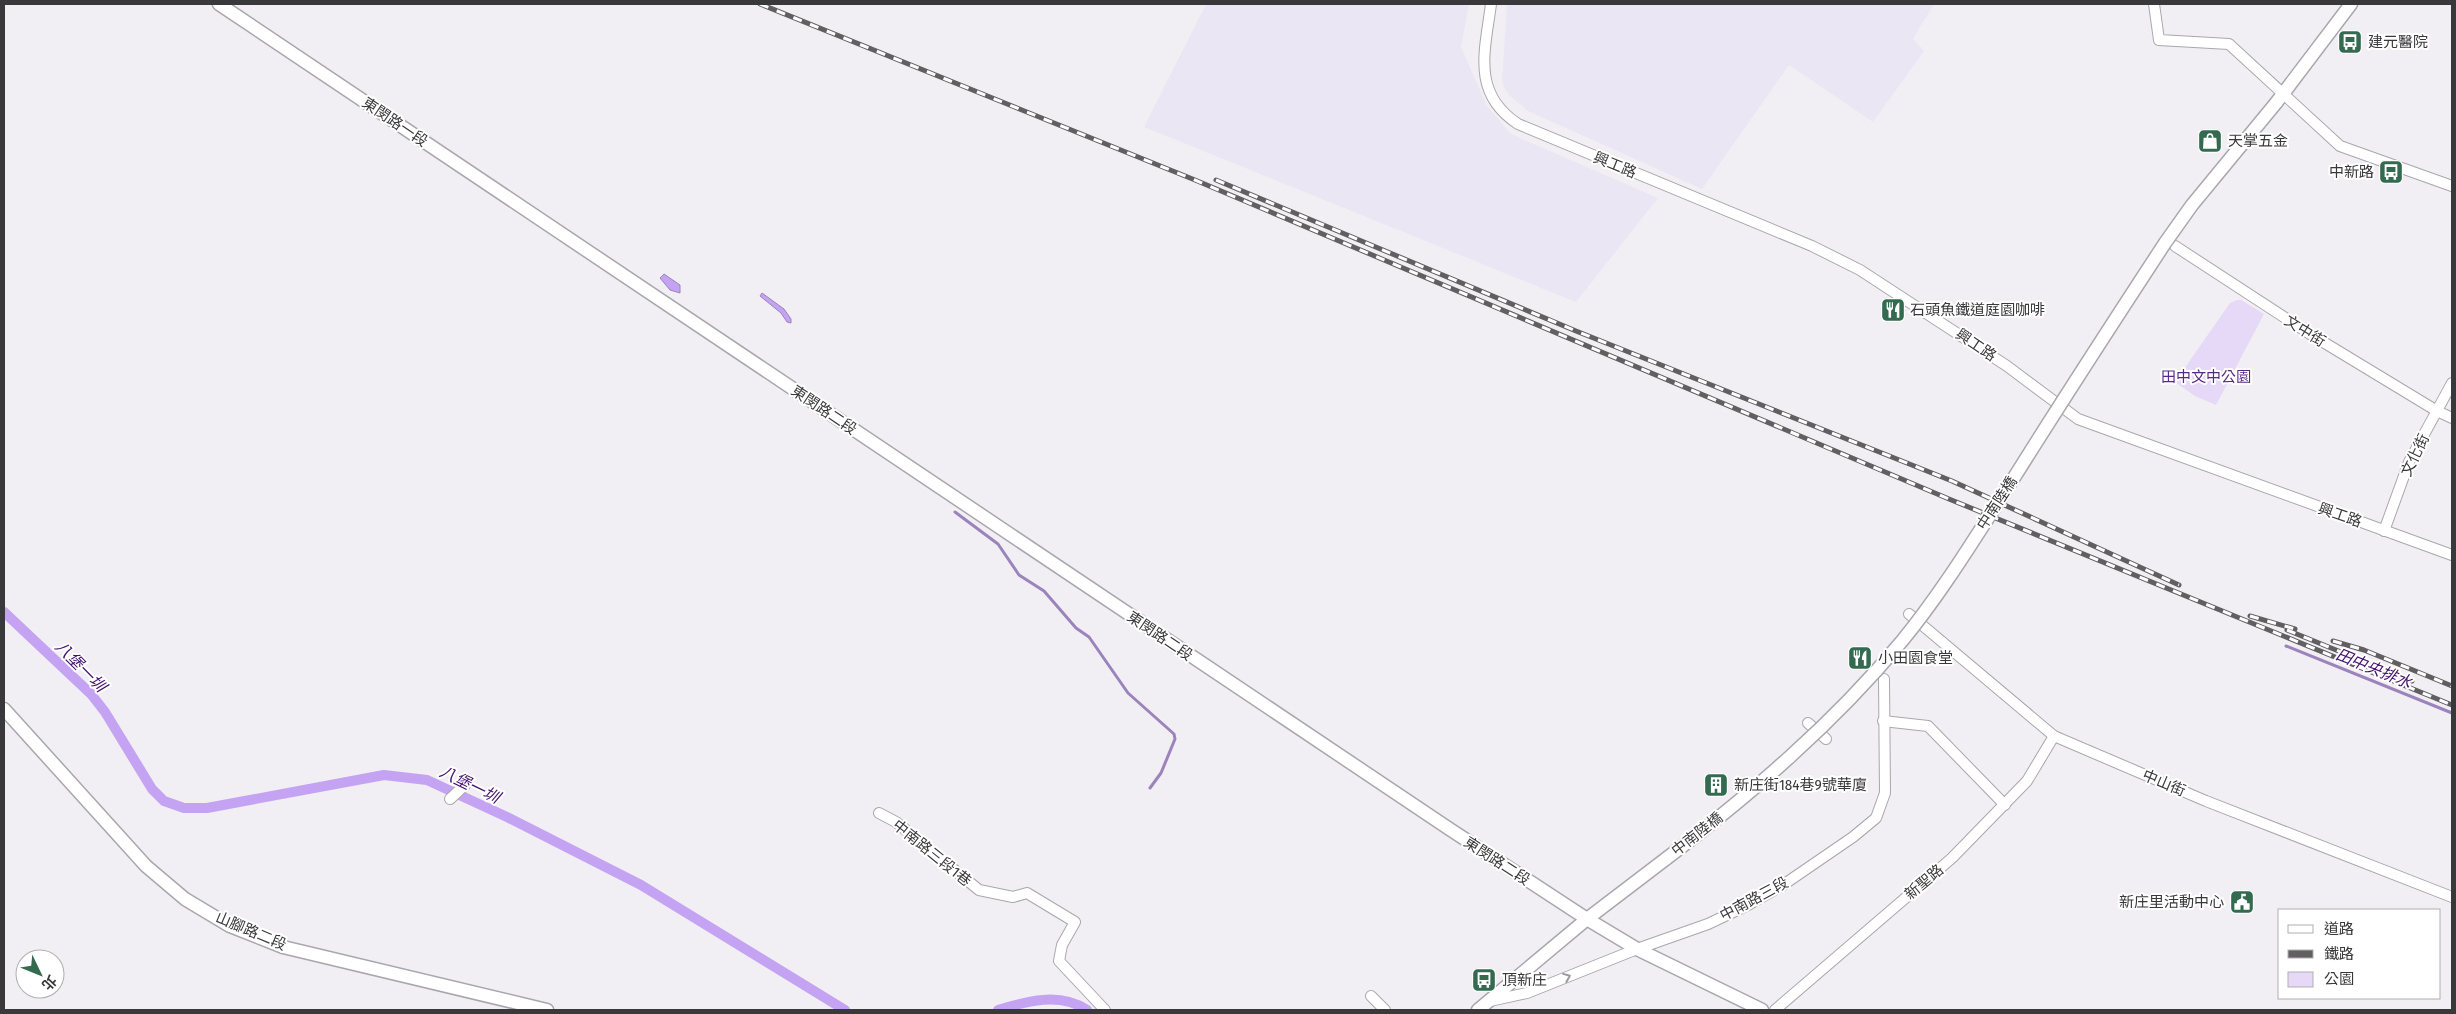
<svg xmlns="http://www.w3.org/2000/svg" width="2456" height="1014" font-family="'Fira Sans Condensed','Noto Sans TC',sans-serif">
<rect width="100%" height="100%" fill="#f1eff4"/>
<g fill="#ebe6f3">
<polygon points="1206,4 1469,4 1461,47 1487,106 1511,134 1658,198 1576,302 1144,127"/>
<polygon points="1507,4 1934,4 1913,39 1924,51 1873,122 1789,65 1702,189 1528,111 1509,95 1502,83"/>
</g>
<polygon fill="#e5d9f7" points="2237,300 2241,300 2264,314 2216,405 2195,396 2175,382 2230,303"/>
<g fill="#c5a3f3" stroke="#9b83bc">
<polygon points="664,274 680,285 680,293 670,290 660,278"/>
<polygon points="762,293 784,309 791,319 791,323 787,322 781,313 760,296"/>
</g>
<g fill="none" stroke-linecap="round" stroke-linejoin="round">
<g stroke="#9b83bc" stroke-width="3">
<polyline points="955,512 998,544 1019,575 1044,591 1076,628 1089,637 1128,693 1174,734 1175,739 1161,773 1150,788"/>
<polyline points="2286,646 2452,713"/>
</g>
<g stroke="#c5a3f3" stroke-width="10">
<polyline points="4,612 91,694 105,712 152,789 164,801 184,808 207,808 384,775 427,780 507,817 641,885 845,1010"/>
<path d="M998,1010C1027,1001 1060,992 1087,1010"/>
</g>
<defs>
<g id="minor">
<path d="M1491,4C1485,51 1471,93 1518,124L1812,246L1860,270L2007,366L2078,419L2452,555"/>
<polyline points="2154,4 2159,40 2229,44 2340,146 2452,186"/>
<polyline points="2175,246 2310,334 2437,411 2452,418"/>
<polyline points="2384,531 2409,462 2452,383"/>
<polyline points="1909,614 2054,736 2206,801 2452,897"/>
<polyline points="1883,721 1928,726 2005,805"/>
<polyline points="1808,723 1826,739"/>
<polyline points="450,799 465,785"/>
<polyline points="879,813 896,822 979,890 1013,897 1027,893 1075,922 1062,945 1059,961 1105,1010"/>
<polyline points="1371,996 1385,1010"/>
<polyline points="1490,1001 1527,993 1637,949 1708,924 1748,905 1783,885 1853,837 1876,818 1885,793 1884,679"/>
<polyline points="1775,1010 1952,858 2027,781 2054,736"/>
</g>
<g id="major">
<polyline points="219,4 1451,830 1587,919 1637,949 1762,1010"/>
<polyline points="2276,103 2351,4"/>
<polyline points="4,709 146,866 185,899 230,926 283,947 547,1010"/>
<polyline points="1478,1010 1587,919 1667,858"/>
</g>
</defs>
<use href="#minor" stroke="#a9a7ad" stroke-width="12"/>
<use href="#major" stroke="#a9a7ad" stroke-width="15"/>
<use href="#minor" stroke="#fff" stroke-width="10"/>
<use href="#major" stroke="#fff" stroke-width="12"/>
<defs>
<g id="rail">
<polyline points="760,4 1195,180 1949,499 2452,705"/>
<polyline points="1216,180 1576,331 1952,481 2179,585"/>
<polyline points="2250,616 2295,629"/>
<polyline points="2287,630 2412,681"/>
<polyline points="2333,641 2364,650 2452,686"/>
</g>
</defs>
<use href="#rail" stroke="#615f62" stroke-width="5"/>
<use href="#rail" stroke="#fff" stroke-width="3" stroke-dasharray="9" stroke-linecap="butt"/>
<defs>
<path id="major-bridge" d="M1667,858C1752,793 1833,724 1902,641C1944,590 1979,531 2015,476C2064,398 2114,321 2165,243L2192,205L2276,103"/>
</defs>
<use href="#major-bridge" stroke="#a9a7ad" stroke-width="15" stroke-linecap="butt"/>
<use href="#major-bridge" stroke="#fff" stroke-width="12"/>
</g>
<defs><path id="oneway-chevron" d="M-2-3.5L2.5 0L-2 3.5" fill="none" stroke-width="1.6" stroke-linecap="round" stroke-linejoin="round" transform="scale(1.25)"/></defs>
<use stroke="#9c9c9c" href="#oneway-chevron" transform="translate(1567 977) rotate(-22)"/>
<defs>
<symbol id="bus-square" viewBox="-11 -11 22 22"><rect x="-9" y="-9" width="18" height="18" rx="4" fill="#336a50" stroke="#fff"/><path d="M-5-6H5V4H4V6H2V4H-2V6H-4V4H-5ZM-3.5-4V0h7V-4ZM-3.5 1.2v1.5H-2V1.2ZM2 1.2v1.5H3.5V1.2Z" fill="#fff"/></symbol>
<symbol id="shop-square" viewBox="-11 -11 22 22"><rect x="-9" y="-9" width="18" height="18" rx="4" fill="#336a50" stroke="#fff"/><path d="M-5-2.5h2.3a2.7 3.5 0 0 1 5.4 0H5L5.5 6h-11ZM-1.5-2.5h3a1.5 2.3 0 0 0-3 0Z" fill="#fff"/></symbol>
<symbol id="restaurant-square" viewBox="-11 -11 22 22"><rect x="-9" y="-9" width="18" height="18" rx="4" fill="#336a50" stroke="#fff"/><path d="M-5-6h1v4h1v-4h1v4h1v-4h1v5L-1.5 .5V6h-2V.5L-5-1ZM5-6V6H3V1.5H1.5Q1.5-4 5-6Z" fill="#fff"/></symbol>
<symbol id="building-square" viewBox="-11 -11 22 22"><rect x="-9" y="-9" width="18" height="18" rx="4" fill="#336a50" stroke="#fff"/><path d="M-4-6H4V6H1V3H-1V6H-4ZM-2.5-4.3h1.7v1.8h-1.7ZM.8-4.3h1.7v1.8H.8ZM-2.5-1h1.7V.8h-1.7ZM.8-1h1.7V.8H.8Z" fill="#fff"/></symbol>
<symbol id="civic-square" viewBox="-11 -11 22 22"><rect x="-9" y="-9" width="18" height="18" rx="4" fill="#336a50" stroke="#fff"/><path d="M-.6-6.5H3V-4.5H.6V-3L4-1V1h2V6H-6V1h2V-1L-.6-3ZM-1.2 2.5V6h2.4V2.5Z" fill="#fff"/></symbol>
</defs>
<g fill-rule="evenodd">
<use href="#bus-square" x="2336" y="28" width="28" height="28"/>
<use href="#shop-square" x="2196" y="127" width="28" height="28"/>
<use href="#bus-square" x="2377" y="158" width="28" height="28"/>
<use href="#restaurant-square" x="1879" y="296" width="28" height="28"/>
<use href="#restaurant-square" x="1846" y="644" width="28" height="28"/>
<use href="#building-square" x="1702" y="771" width="28" height="28"/>
<use href="#civic-square" x="2228" y="888" width="28" height="28"/>
<use href="#bus-square" x="1470" y="966" width="28" height="28"/>
</g>
<g text-anchor="middle" stroke-width="4" stroke-linejoin="round" paint-order="stroke">
<g font-size="15" fill="#39383a" stroke="#fff" text-anchor="start">
<text x="2368" y="47">建元醫院</text>
<text x="2228" y="146">天掌五金</text>
<text x="2374" y="177" text-anchor="end">中新路</text>
<text x="1910" y="315">石頭魚鐵道庭園咖啡</text>
<text x="1878" y="663">小田園食堂</text>
<text x="1734" y="790">新庄街184巷9號華廈</text>
<text x="2224" y="907" text-anchor="end">新庄里活動中心</text>
<text x="1502" y="985">頂新庄</text>
</g>
<g font-size="15" fill="#39383a" stroke="#fff">
<text transform="translate(395 122) rotate(34)" y="5">東閔路一段</text>
<text transform="translate(1615 165) rotate(22)" y="5">興工路</text>
<text transform="translate(2305 331) rotate(32)" y="5">文中街</text>
<text transform="translate(1976 345) rotate(34)" y="5">興工路</text>
<text transform="translate(824 410) rotate(34)" y="5">東閔路二段</text>
<text transform="translate(2415 455) rotate(-64)" y="5">文化街</text>
<text transform="translate(1997 503) rotate(-57)" y="5">中南陸橋</text>
<text transform="translate(2340 515) rotate(19)" y="5">興工路</text>
<text transform="translate(1160 636) rotate(34)" y="5">東閔路二段</text>
<text transform="translate(2164 783) rotate(23)" y="5">中山街</text>
<text transform="translate(1697 834) rotate(-38)" y="5">中南陸橋</text>
<text transform="translate(932 853) rotate(39)" y="5">中南路三段1巷</text>
<text transform="translate(1497 861) rotate(33)" y="5">東閔路二段</text>
<text transform="translate(1924 882) rotate(-40)" y="5">新聖路</text>
<text transform="translate(1754 899) rotate(-28)" y="5">中南路三段</text>
<text transform="translate(251 931) rotate(23)" y="5">山腳路二段</text>
</g>
<g font-size="15" fill="#582a86" stroke="#fff">
<text x="2206" y="382">田中文中公園</text>
</g>
<g font-size="16" font-style="italic" fill="#44116e" stroke="#fff">
<text transform="translate(81 666) rotate(45)" y="6">八堡一圳</text>
<text transform="translate(2374 668) rotate(22)" y="6">田中央排水</text>
<text transform="translate(470 784) rotate(26)" y="6">八堡一圳</text>
</g>
</g>
<rect width="2456" height="1014" fill="none" stroke="#39383a" stroke-width="10"/>
<rect x="2278" y="909" width="162" height="90" fill="#ffffff" stroke="#b0afb0"/>
<rect x="2288" y="925" width="25" height="8" fill="#ffffff" stroke="#b0afb0"/>
<text x="2324" y="934" font-size="15" fill="#39383a">道路</text>
<rect x="2288" y="950" width="25" height="8" fill="#615f62" stroke="#b0afb0"/>
<text x="2324" y="959" font-size="15" fill="#39383a">鐵路</text>
<rect x="2288" y="972" width="25" height="15" fill="#e5d9f7" stroke="#b0afb0"/>
<text x="2324" y="984" font-size="15" fill="#39383a">公園</text>
<g transform="translate(40 974) rotate(133)"><circle r="24" fill="#ffffff" stroke="#b0afb0"/>
<path d="M0-4L9 19L0 12L-9 19Z" fill="#336a50"/>
<text y="-8" font-size="14" font-weight="bold" text-anchor="middle" fill="#39383a">北</text>
</g>
</svg>
